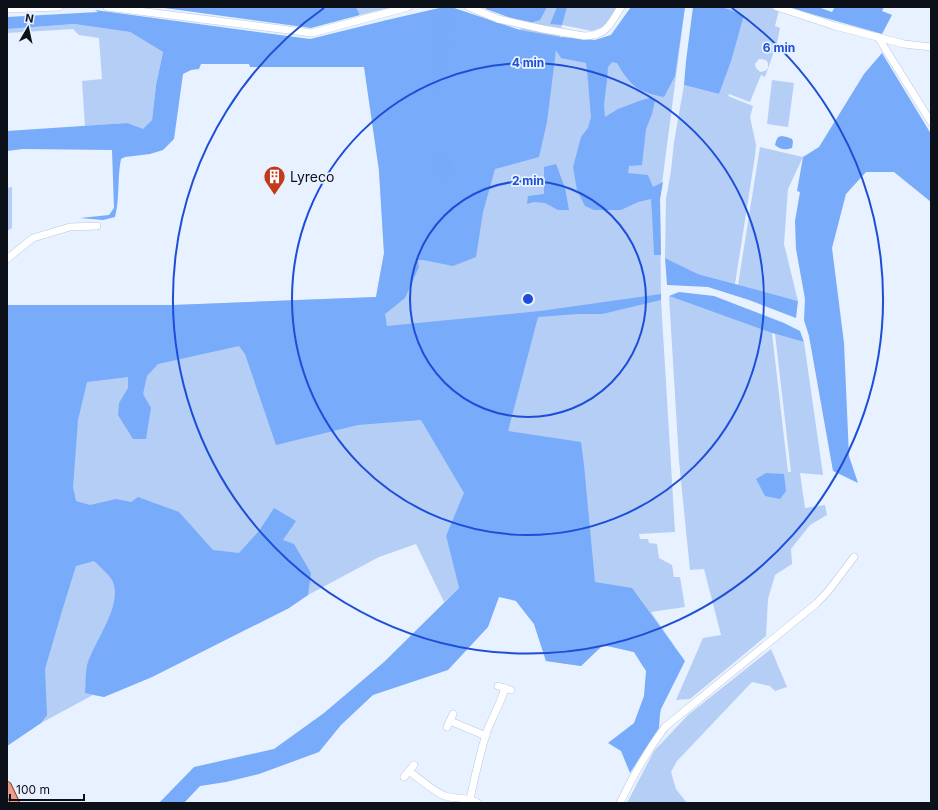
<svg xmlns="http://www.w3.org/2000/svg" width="938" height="810" font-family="Inter,sans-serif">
<rect width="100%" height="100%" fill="#e8f1ff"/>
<g fill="#b5cef5" fill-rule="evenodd">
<polygon points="356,7 393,7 360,15"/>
<polygon points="444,7 451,7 520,30 529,7 616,7 615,11 603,27 592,31 562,25 560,37 595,40 611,35 631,7 685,7 660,199 661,300 671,465 675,532 639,534 640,539 648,539 649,543 657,544 659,558 672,565 674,577 680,577 685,607 651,612 673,644 644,668 634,652 603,645 581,666 546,661 534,624 516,601 446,536 459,588 444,602 416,544 379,557 308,595 289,608 152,677 104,697 93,695 41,723 7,746 7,305 174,305 376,297 384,253 379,171 383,21"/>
<path d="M722,7H767L779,10L775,26L780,28L777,43L765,77L761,75L750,102L729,94L728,96L753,106L750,117L756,145L755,156L735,284L698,274L665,258L666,199L671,171L674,142L684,85L719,94L744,15ZM759,59H761L766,60L768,63V68L765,71L760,72L756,68L755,64Z"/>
<polygon points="74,24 130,32 163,52 156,85 152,120 143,130 127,123 85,126 82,81 102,79 99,38 79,35 73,29 7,33 7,29"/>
<polygon points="772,80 794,83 788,127 767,124"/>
<polygon points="760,147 803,157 788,189 784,244 798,301 738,285"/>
<polygon points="12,187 12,228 7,231 7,188"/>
<polygon points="669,296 772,333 788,472 791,472 775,334 804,342 823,475 800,473 805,508 825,505 827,515 810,525 791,549 792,564 775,575 768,599 766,636 690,699 676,700 703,638 721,635 704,569 690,570 679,461"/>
<polygon points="771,649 787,687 775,691 770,686 752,682 677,761 671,772 676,789 687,803 627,803 654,751 688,715"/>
</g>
<g fill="#78abfa">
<polygon points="157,7 356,7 360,15 311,28"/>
<path d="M444,7H451L520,30L560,37L595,40L611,35L631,7H685L675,76L664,97C657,96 643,92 637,88C628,81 622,72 617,63L612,62L608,67L607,80L604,105L605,117L618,109L642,100L650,98L655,101L652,114L646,129L642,165L629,166L628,173L648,175L653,187L663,182L660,199L661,255H654L652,214L651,199L638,202L621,210H594L585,206L577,190L573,167L581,137L588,128L591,117L587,70L586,63L561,58L556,50L547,122L539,157L495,169L483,212L476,257L453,266L423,260H418L419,267L405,298L385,314L387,326L540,311L661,294V300L602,314H578L538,317L508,431L581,442L584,465L595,582L632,588L685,661L661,709L660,714L659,728L630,773L621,751L608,743L634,723L644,696L646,671L634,652L603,645L581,666L546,661L534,624L516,601L499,597L488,627L448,670L373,695L341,725L319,752L259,774L226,782L200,786L184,803H159L194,767L274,749L324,713L384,662L459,588L446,536L464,493L421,420L358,425L276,445L245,354L239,346L158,364L147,376L143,394L151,408L146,439H133L118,415L119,403L128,388V377L87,382L78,420L73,487L76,501L90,505L116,499L131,502L138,497L179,512L213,550L239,553L259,531L274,508L296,521L283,540L294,544L311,573L308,595L289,608L152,677L104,697L85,693C86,684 85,671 88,662C96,639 122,606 113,582C111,576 99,566 94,561L76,566L62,611L45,669L47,715L41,723L7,746V305H174L376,297L384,253L379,171L364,67H250L249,64H201L199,69L191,70L183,74L174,139L163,150L150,154L125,157L121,159C117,178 120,198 115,217L103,220L80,218L109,215L114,208L112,150L23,149L7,151V131L127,123L143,129L152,120L156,85L163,52L130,32L74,24L7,29V17L98,12L95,10L310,39L383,21Z"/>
<polygon points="485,7 547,7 540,20 530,23 511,18 486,9"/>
<polygon points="557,7 567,7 562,25 550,24"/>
<polygon points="693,7 722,7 744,15 731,61 719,94 684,85 686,61"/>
<polygon points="787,7 818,7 832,12 835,7 884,7 882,11 892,15 882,34"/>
<polygon points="882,53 931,134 931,202 894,172 866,172 846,194 832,248 844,343 849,456 858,483 833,471 809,336 804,320 805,299 796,249 795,221 800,192 797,191 803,157 819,147 864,74"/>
<polygon points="556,164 565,188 569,210 558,210 545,203 534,202 527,204 528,196 544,194 544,167"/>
<polygon points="665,258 698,274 798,301 796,318 749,300 708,287 667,285"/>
<polygon points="679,292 714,296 784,323 800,331 804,342 772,333 669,296"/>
<polygon points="766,473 784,474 786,491 780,499 765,496 756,479"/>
</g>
<g fill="#77aaf8">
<path d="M448,14L453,19L452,27C446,32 450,38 450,45C449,51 447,58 445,64C443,74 441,85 436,94L432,91L434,79V50L431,44L433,26L436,20L441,16Z"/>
<path d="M782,136L787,137L792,139L793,142L792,148C785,150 781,150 775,145L776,141L778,137Z"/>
<path d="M438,153C439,154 441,155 444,155C456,159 451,171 447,178L442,179L439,178C439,171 433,166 431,159L434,154Z"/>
</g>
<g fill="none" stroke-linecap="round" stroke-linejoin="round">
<defs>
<g id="minor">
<polyline points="107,7 312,33 408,7"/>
<path d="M469,7L498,19L543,29L584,36C607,36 610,24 621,7"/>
<polyline points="777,7 835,26 904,44 931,47"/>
<polyline points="7,9 59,7"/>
<polyline points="878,37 931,122"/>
<polyline points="7,259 33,238 70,227 97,226"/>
<polyline points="498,686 511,690"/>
<polyline points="450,721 486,736"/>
<polyline points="447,727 453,714"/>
<path d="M409,771C418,778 435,792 445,796C456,799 468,797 478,803"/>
<polyline points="404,777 414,765"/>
<path d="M470,799C475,776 480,753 487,731C493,716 501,703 505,688"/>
<path d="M620,803C633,776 647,751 665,727L817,603L829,590L854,557"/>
</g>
<polyline id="major" points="7,786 15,803"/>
</defs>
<use href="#minor" stroke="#bac8de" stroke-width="8"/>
<use href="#major" stroke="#944030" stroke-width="10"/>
<use href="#minor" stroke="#fff" stroke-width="7"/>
<use href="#major" stroke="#eb9c8b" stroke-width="8"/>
</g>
<g fill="none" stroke="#1d4ed8" stroke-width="2">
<circle cx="528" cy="299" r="118"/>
<circle cx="528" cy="299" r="236"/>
<path d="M732 8A355 355 0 1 1 324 8"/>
</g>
<defs>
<symbol id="building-pin" viewBox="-11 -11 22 30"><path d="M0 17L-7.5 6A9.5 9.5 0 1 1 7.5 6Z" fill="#c33919" stroke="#e8f1ff"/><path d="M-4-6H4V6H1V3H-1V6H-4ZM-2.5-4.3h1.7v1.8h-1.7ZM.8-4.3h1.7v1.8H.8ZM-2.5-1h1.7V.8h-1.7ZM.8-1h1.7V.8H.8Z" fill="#fff"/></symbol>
</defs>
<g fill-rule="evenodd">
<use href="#building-pin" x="262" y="164" width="25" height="34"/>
</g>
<g text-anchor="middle" stroke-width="3.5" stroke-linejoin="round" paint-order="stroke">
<g font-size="14" fill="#0c1018" stroke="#e8f1ff" text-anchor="start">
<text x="290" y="182">Lyreco</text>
</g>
</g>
<circle cx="528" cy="299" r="6" fill="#1d4ed8" stroke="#e8f1ff" stroke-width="2"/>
<g font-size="12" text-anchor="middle" font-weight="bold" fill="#1d4ed8" stroke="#e8f1ff" stroke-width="3.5" stroke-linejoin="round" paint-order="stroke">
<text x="779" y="52">6 min</text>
<text x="528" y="67">4 min</text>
<text x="528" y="185">2 min</text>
</g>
<rect width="938" height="810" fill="none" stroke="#0c1018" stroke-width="16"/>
<g transform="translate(28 28) rotate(9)" stroke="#e8f1ff" stroke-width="3" paint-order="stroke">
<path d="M0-3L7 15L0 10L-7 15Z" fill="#0c1018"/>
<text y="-6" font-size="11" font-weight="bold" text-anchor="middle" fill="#0c1018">N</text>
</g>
<path d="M10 794v6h74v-6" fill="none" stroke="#0c1018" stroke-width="2"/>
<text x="16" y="794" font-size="12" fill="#0c1018" stroke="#e8f1ff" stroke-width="3" paint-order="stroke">100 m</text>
</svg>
